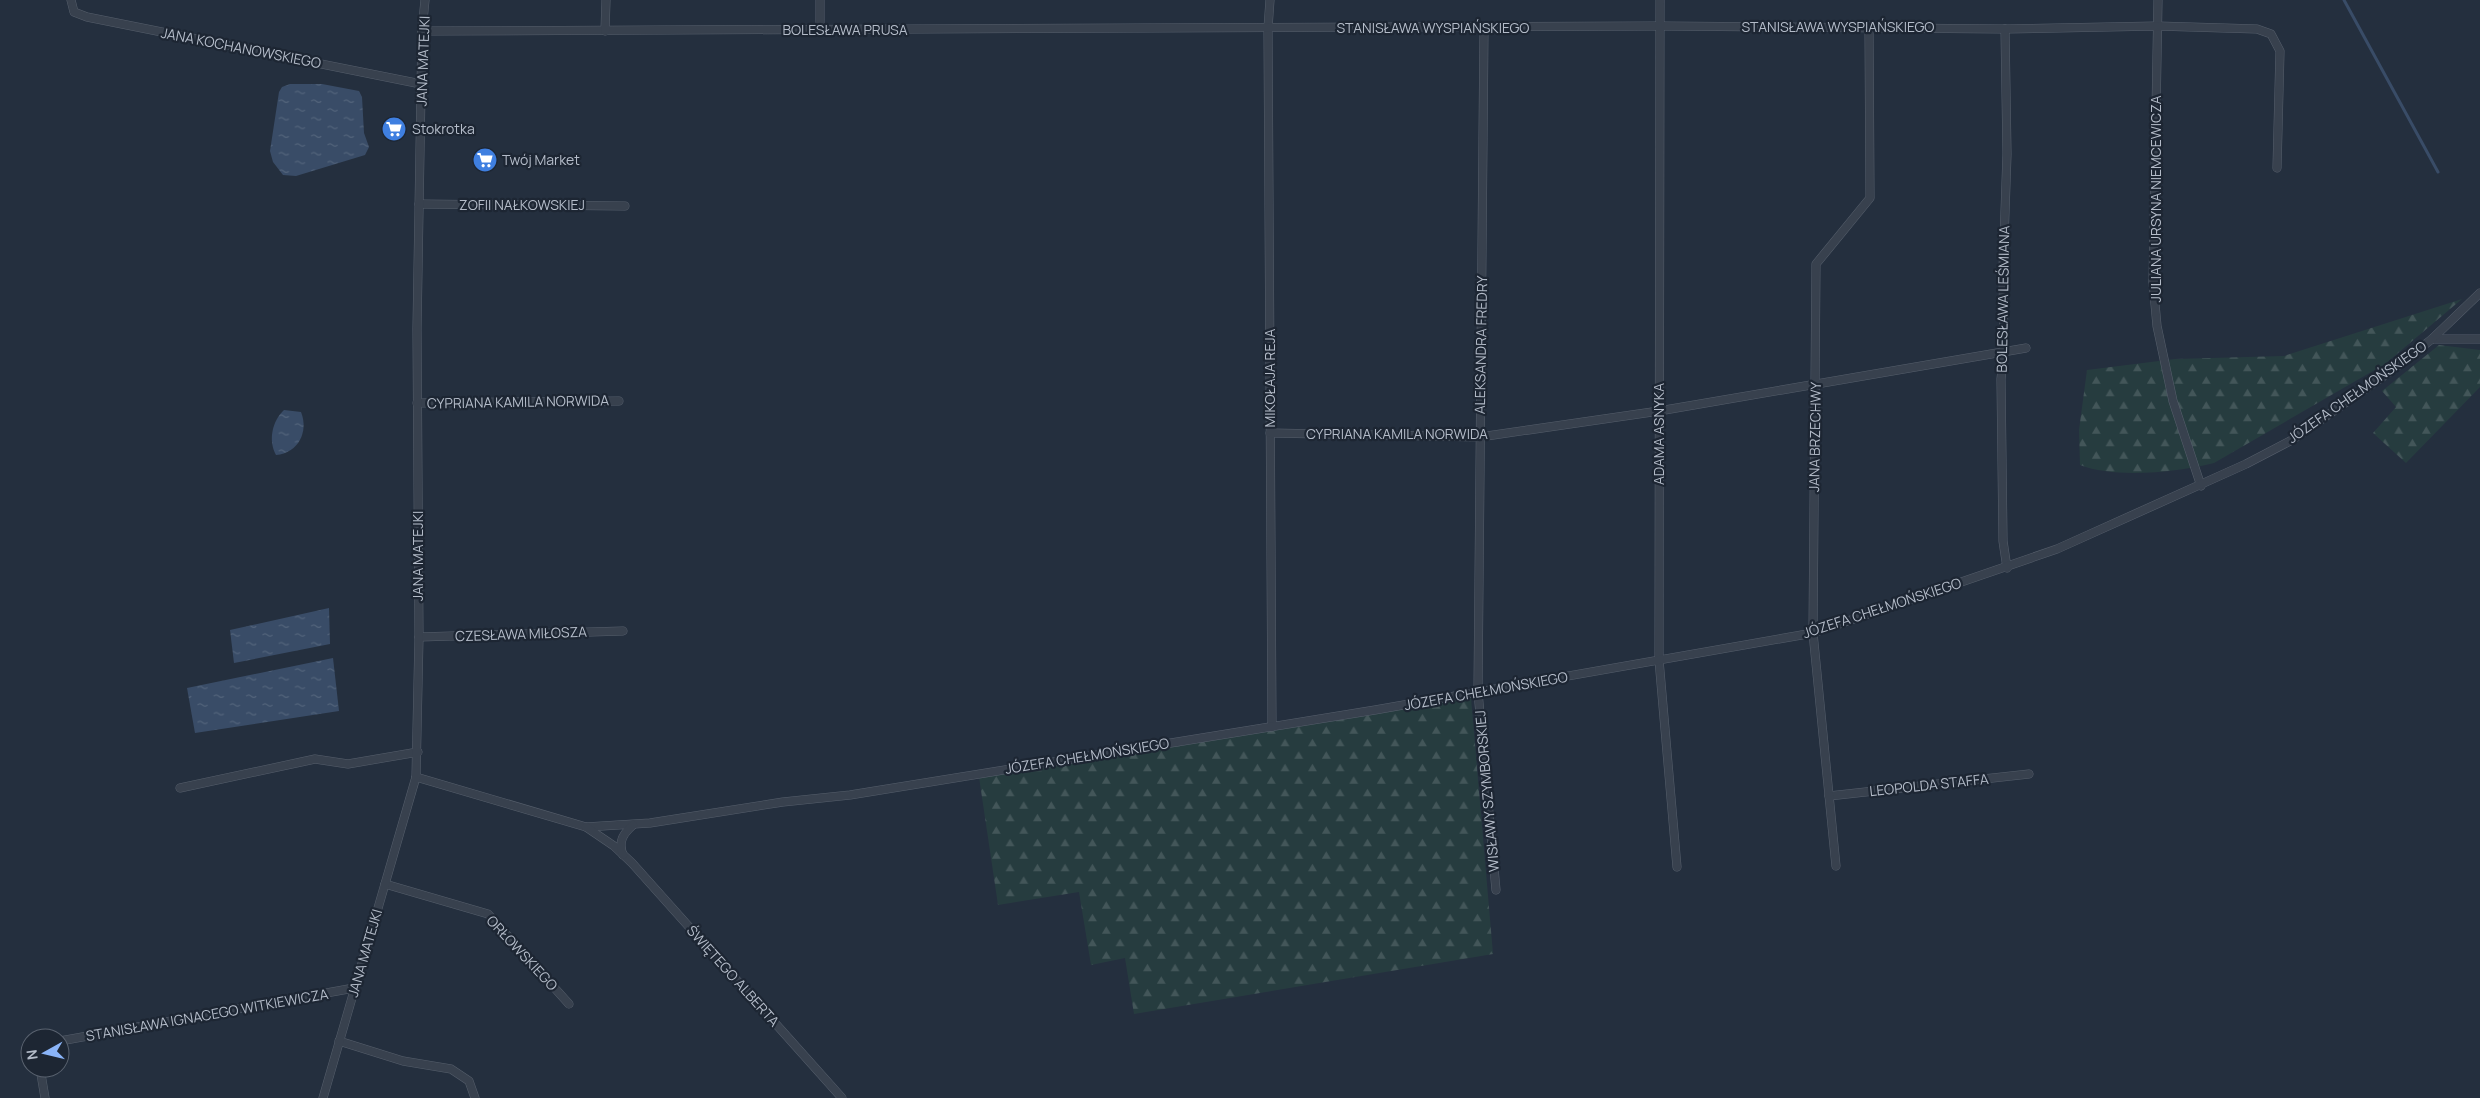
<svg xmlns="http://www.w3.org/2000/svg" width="2480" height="1098" font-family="Manrope,sans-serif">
<defs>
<pattern id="forest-firs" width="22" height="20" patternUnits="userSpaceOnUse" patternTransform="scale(1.25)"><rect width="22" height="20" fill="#263c3f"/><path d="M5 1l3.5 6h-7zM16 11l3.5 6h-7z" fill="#435659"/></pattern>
<pattern id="water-ripples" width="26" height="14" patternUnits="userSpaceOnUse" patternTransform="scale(1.25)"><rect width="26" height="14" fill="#394c67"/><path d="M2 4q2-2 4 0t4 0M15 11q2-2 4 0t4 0" fill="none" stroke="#53647b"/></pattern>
</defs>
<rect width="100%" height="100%" fill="#242f3e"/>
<g fill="url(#forest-firs)">
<path d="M2462,299L2385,364L2214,463C2178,472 2116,479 2080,465L2079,430L2087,370L2175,359L2284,356Z"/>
<polygon points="2439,345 2480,350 2480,387 2406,463 2373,433 2396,407 2382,391"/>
<polygon points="1471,698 1493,954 1134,1014 1125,958 1091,965 1079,892 998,905 979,777 1097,755"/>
</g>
<g fill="url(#water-ripples)">
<polygon points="290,84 322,84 359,91 362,97 364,133 369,147 365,155 296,176 283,175 273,162 270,151 279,92 282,87"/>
<path d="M284,410L301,412C309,432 298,453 276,455C268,441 272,421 284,410Z"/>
<polygon points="329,608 330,644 234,663 230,630"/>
<polygon points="333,658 339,711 195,733 187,688"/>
</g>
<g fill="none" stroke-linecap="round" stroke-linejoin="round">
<polyline stroke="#394c67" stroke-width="3" points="2344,0 2438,172"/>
<defs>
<g id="minor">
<polyline points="71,0 74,12 87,17 421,84"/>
<polyline points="820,0 820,30"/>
<polyline points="1270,0 1268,28 1272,727"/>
<polyline points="1660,0 1659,660 1677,867"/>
<polyline points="2158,0 2153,282 2157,326 2173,401 2201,486"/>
<polyline points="1484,28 1478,692 1496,890"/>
<polyline points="2005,29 2007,154 2003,270 2004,351 2001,379 2003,541 2007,568"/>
<polyline points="422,31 1660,26 2005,29 2157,26 2257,29 2271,34 2280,51 2277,168"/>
<polyline points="605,31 606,0"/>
<polyline points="419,204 625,206"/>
<polyline points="2432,339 2480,339"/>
<polyline points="417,403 619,401"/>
<polyline points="1270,433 1480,437 1659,411 2026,348"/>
<polyline points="419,637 623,631"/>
<polyline points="416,777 586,827 650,823 783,802 850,795 1375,710 1813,633 2057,549 2246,464 2292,440 2391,371 2432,339 2480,293"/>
<polyline points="180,788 315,759 348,764 418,752"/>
<polyline points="1829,796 2029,774"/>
<polyline points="586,827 614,846 632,863 842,1098"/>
<path d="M623,855C618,841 623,834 633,825"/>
<polyline points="1836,866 1813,633 1816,264 1870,198 1869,26"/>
<polyline points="385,884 488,914 569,1004"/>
<polyline points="60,1041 354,988"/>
<polyline points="339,1041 403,1061 451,1069 469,1081 475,1098"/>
<polyline points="40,1068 45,1098"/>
<polyline points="323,1098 416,777 419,637 417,329 422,31 425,0"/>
</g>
</defs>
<use href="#minor" stroke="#565f6c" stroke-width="9"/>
<use href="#minor" stroke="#38414e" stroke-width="8"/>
</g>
<defs>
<symbol id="supermarket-disc" viewBox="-11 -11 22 22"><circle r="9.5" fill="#3f7fe0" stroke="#1d2633"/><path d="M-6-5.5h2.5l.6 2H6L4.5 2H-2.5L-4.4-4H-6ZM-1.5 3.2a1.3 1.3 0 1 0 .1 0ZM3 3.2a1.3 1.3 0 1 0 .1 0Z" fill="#fff"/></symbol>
</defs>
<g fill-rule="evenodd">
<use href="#supermarket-disc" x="380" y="115" width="28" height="28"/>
<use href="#supermarket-disc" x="471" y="146" width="28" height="28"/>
</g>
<g text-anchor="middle" stroke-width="4.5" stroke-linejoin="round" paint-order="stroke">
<g font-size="14" fill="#b4bcc9" stroke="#1d2633">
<text x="1838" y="32">STANISŁAWA WYSPIAŃSKIEGO</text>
<text x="1433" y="33">STANISŁAWA WYSPIAŃSKIEGO</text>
<text x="845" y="35">BOLESŁAWA PRUSA</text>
<text transform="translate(241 48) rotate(11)" y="5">JANA KOCHANOWSKIEGO</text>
<text transform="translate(423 61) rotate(-88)" y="5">JANA MATEJKI</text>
<text transform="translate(2156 199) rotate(-90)" y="5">JULIANA URSYNA NIEMCEWICZA</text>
<text x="522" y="210">ZOFII NAŁKOWSKIEJ</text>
<text transform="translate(2003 299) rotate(-89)" y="5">BOLESŁAWA LEŚMIANA</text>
<text transform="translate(1481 345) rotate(-89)" y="5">ALEKSANDRA FREDRY</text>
<text transform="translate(1270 378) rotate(-90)" y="5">MIKOŁAJA REJA</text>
<text transform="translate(2357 392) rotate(-35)" y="5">JÓZEFA CHEŁMOŃSKIEGO</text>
<text transform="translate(518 402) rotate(-1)" y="5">CYPRIANA KAMILA NORWIDA</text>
<text x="1397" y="439">CYPRIANA KAMILA NORWIDA</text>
<text transform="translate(1659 434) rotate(-90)" y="5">ADAMA ASNYKA</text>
<text transform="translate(1815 437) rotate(-89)" y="5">JANA BRZECHWY</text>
<text transform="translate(418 556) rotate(-90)" y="5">JANA MATEJKI</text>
<text transform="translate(1882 608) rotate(-18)" y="5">JÓZEFA CHEŁMOŃSKIEGO</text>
<text transform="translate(521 634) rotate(-2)" y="5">CZESŁAWA MIŁOSZA</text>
<text transform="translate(1486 691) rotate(-10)" y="5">JÓZEFA CHEŁMOŃSKIEGO</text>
<text transform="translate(1087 756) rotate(-9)" y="5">JÓZEFA CHEŁMOŃSKIEGO</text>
<text transform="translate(1929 785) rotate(-6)" y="5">LEOPOLDA STAFFA</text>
<text transform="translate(1487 791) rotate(-95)" y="5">WISŁAWY SZYMBORSKIEJ</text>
<text transform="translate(365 953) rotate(-74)" y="5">JANA MATEJKI</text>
<text transform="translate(522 953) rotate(47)" y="5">ORŁOWSKIEGO</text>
<text transform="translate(733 976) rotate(48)" y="5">ŚWIĘTEGO ALBERTA</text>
<text transform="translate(207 1015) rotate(-10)" y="5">STANISŁAWA IGNACEGO WITKIEWICZA</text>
</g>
<g font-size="14" fill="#b4bcc9" stroke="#1d2633" text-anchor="start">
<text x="412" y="134">Stokrotka</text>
<text x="502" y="165">Twój Market</text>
</g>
</g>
<g transform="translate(45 1053) rotate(262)"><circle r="24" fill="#1d2633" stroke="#59626f"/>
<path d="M0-4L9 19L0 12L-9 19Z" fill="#8ab4f8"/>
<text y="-8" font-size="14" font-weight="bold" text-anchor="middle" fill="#b4bcc9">N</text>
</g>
</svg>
